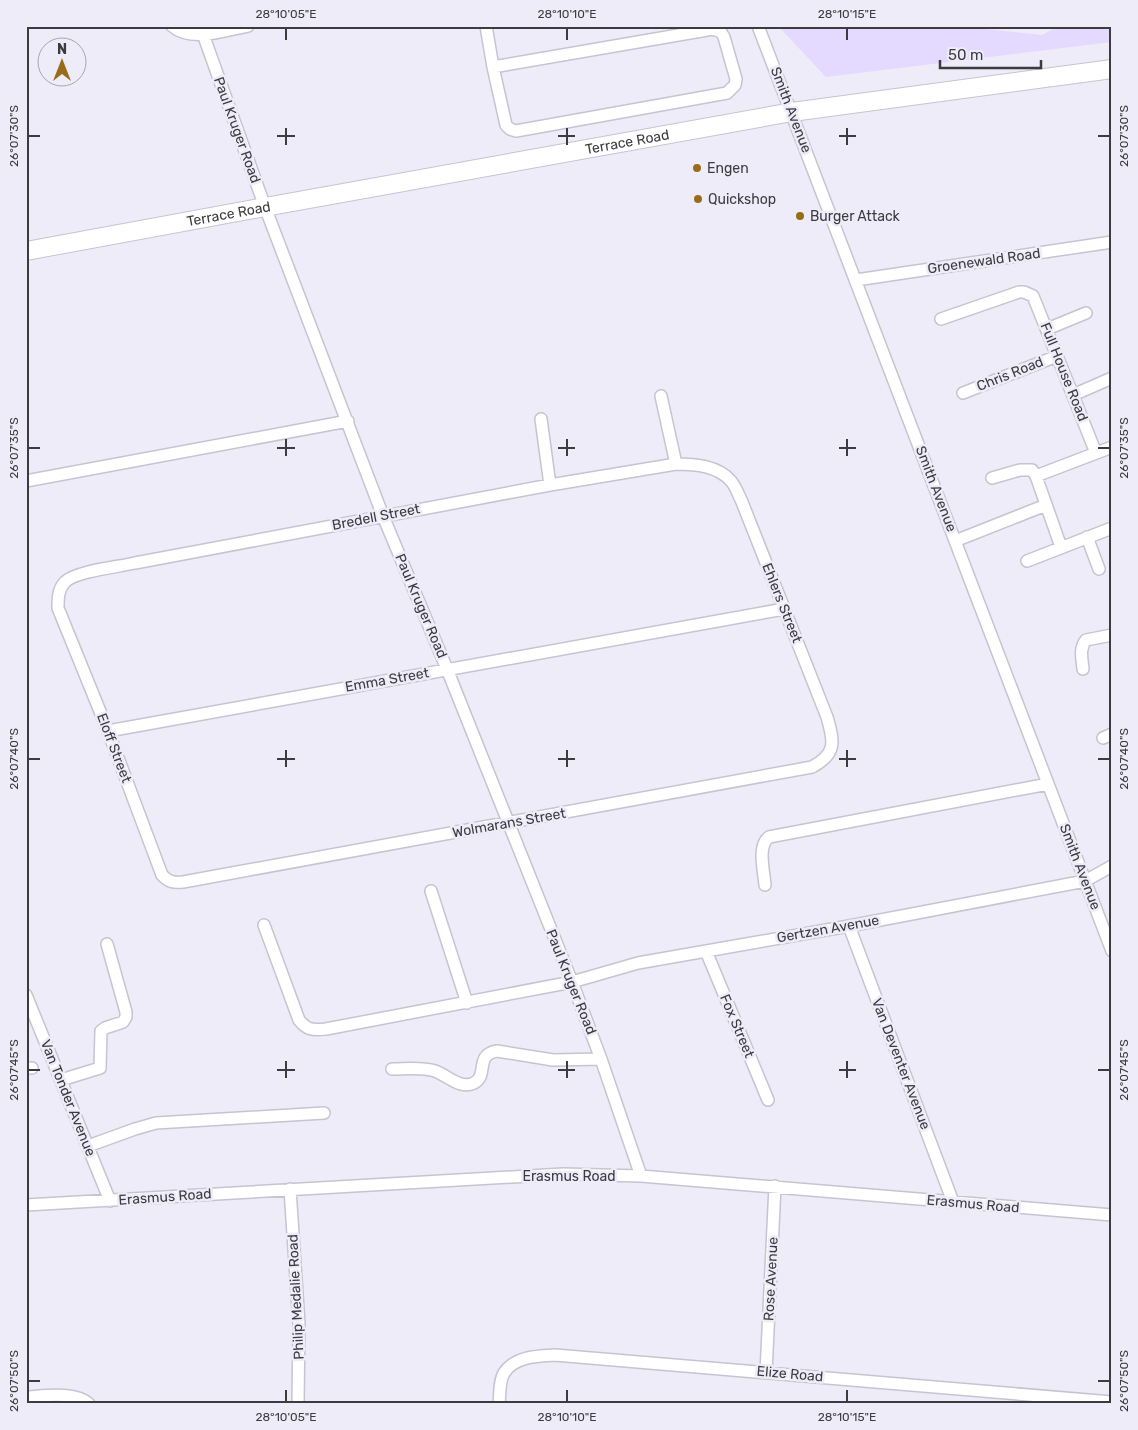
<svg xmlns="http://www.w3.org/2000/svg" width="1138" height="1430" font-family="Rubik,sans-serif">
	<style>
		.green { fill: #e4d9ff }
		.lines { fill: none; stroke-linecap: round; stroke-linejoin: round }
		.minor-casing { stroke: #c7c3d0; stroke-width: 14 }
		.primary-casing { stroke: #c7c3d0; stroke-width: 20 }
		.minor { stroke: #fff; stroke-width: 11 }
		.primary { stroke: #fff; stroke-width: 18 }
		.ticks { fill: none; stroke: #3c3b40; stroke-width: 2 }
		.poi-dot { fill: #976d1a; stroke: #efecf9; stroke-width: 2 }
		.labels { text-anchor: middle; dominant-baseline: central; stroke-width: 5; stroke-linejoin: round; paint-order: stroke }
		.street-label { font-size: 14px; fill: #3c3b40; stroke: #efecf9 }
		.poi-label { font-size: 14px; fill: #3c3b40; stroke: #efecf9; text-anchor: start }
		.neatline { fill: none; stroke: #3c3b40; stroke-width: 2 }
		.ticks-label { font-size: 12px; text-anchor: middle; fill: #3c3b40 }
	</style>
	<rect width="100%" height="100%" fill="#efecf9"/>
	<!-- green -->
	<path class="green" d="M778 26H959L1042 35 1059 26H1112V42L826 77Z"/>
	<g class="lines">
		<!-- minor casing -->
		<g class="minor-casing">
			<path id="minor" d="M172 26C192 43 225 30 248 26
				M486 26 493 67 506 125 510 129 516 131 727 93 735 85 736 79 724 37 721 32 713 29 493 67
				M758 26 1112 951
				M203 34 265 207 383 516 447 669 572 982 601 1059 641 1176
				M856 280 1112 242
				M941 319 1019 292H1024L1033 296 1096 453
				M1047 329 1086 313
				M963 393 1057 356
				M1073 395 1112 378
				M661 396 676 464
				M541 419 550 485
				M676 464C696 464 718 466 731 481 736 487 739 496 742 502L827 717C834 741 837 754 812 767L183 882C173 883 169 882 162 875L108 731 58 608C58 599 58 589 65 582 76 571 118 567 135 563L550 485Z
				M1036 476 1112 447
				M992 478 1020 470H1032L1036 476 1061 547
				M26 481 348 421
				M1087 537 1099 569
				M955 541 1046 505
				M1027 561 1112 528
				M1083 669C1082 658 1079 649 1086 640L1112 635
				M108 731 784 609
				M1103 738 1112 734
				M765 885C764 871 757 846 769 837L1048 784
				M431 891 467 1003
				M264 925 299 1020C308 1031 313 1030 326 1029L572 982 638 963 849 926 1085 881 1112 866
				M849 926 953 1202
				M706 951 768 1100
				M26 995 110 1201
				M26 1068H32
				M392 1069C406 1069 422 1067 435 1071 447 1075 460 1090 474 1083 489 1075 474 1055 497 1051L553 1060 601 1059
				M61 1080 100 1068 101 1031 105 1028 123 1022 126 1017V1012L107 944
				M88 1146 135 1129 156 1123 324 1113
				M290 1189 299 1324 298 1404
				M26 1205 563 1174 641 1176 1112 1215
				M766 1372 775 1186
				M26 1397C44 1396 76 1391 89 1404
				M499 1404C500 1394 499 1381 504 1373 515 1356 538 1356 555 1355L1112 1402"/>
		</g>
		<!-- primary casing -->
		<g class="primary-casing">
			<g id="primary">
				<path id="s1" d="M26 251 265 207 792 112 1112 69"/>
			</g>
		</g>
		<!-- minor -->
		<use href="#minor" class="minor"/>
		<!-- primary -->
		<use href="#primary" class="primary"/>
	</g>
	<!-- ticks -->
	<path class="ticks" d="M286 28V40M567 28V40M847 28V40M286 128V145M567 128V145M847 128V145M28 136H40M277 136H295M558 136H575M839 136H856M1098 136H1110M286 439V456M567 439V456M847 439V456M28 448H40M277 448H295M558 448H575M839 448H856M1098 448H1110M286 750V767M567 750V767M847 750V767M28 759H40M277 759H295M558 759H575M839 759H856M1098 759H1110M286 1061V1078M567 1061V1078M847 1061V1078M28 1070H40M277 1070H295M558 1070H575M839 1070H856M1098 1070H1110M28 1381H40M1098 1381H1110M286 1390V1402M567 1390V1402M847 1390V1402"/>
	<!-- markers -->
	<g class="poi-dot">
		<circle cx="697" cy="168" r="5"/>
		<circle cx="698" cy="199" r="5"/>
		<circle cx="800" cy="216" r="5"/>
	</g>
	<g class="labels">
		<!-- street labels -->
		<g class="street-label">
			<text transform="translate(791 110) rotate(69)">Smith Avenue</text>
			<text transform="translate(237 130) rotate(70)">Paul Kruger Road</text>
			<text stroke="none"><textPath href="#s1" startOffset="611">Terrace Road</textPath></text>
			<text stroke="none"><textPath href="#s1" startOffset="206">Terrace Road</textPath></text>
			<text transform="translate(984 261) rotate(-8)">Groenewald Road</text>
			<text transform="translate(1064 372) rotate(68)">Full House Road</text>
			<text transform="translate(1010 374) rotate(-22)">Chris Road</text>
			<text transform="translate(936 489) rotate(69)">Smith Avenue</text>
			<text transform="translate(376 517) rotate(-11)">Bredell Street</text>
			<text transform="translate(782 603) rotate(68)">Ehlers Street</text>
			<text transform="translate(421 606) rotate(67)">Paul Kruger Road</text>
			<text transform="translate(387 680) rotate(-10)">Emma Street</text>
			<text transform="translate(114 748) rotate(69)">Eloff Street</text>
			<text transform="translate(509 823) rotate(-10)">Wolmarans Street</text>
			<text transform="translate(1080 867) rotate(69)">Smith Avenue</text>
			<text transform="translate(828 929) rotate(-10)">Gertzen Avenue</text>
			<text transform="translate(571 982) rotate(68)">Paul Kruger Road</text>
			<text transform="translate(737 1026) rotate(67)">Fox Street</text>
			<text transform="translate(901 1064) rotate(69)">Van Deventer Avenue</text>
			<text transform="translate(68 1098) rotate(68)">Van Tonder Avenue</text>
			<text x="569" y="1176">Erasmus Road</text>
			<text transform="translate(165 1197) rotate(-4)">Erasmus Road</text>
			<text transform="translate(973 1204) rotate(5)">Erasmus Road</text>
			<text transform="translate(771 1279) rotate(-87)">Rose Avenue</text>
			<text transform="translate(296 1297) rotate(-93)">Philip Medalie Road</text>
			<text transform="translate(790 1374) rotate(5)">Elize Road</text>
		</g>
		<!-- poi labels -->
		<g class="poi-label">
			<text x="707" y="168">Engen</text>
			<text x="708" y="199">Quickshop</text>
			<text x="810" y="216">Burger Attack</text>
		</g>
	</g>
	<!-- border -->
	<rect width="1138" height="1430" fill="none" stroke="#efecf9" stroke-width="55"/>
	<!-- north arrow -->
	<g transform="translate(62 62)"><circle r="24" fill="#efecf9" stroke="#a7a5af"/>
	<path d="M0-4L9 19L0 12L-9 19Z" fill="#976d1a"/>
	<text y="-8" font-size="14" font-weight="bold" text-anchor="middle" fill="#3c3b40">N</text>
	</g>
	<!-- scale -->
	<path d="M940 60v8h101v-8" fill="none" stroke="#3c3b40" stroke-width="2.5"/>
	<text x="948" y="60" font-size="15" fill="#3c3b40" stroke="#efecf9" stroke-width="4" paint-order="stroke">50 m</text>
	<rect x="28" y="28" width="1082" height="1374" class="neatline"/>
	<g class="ticks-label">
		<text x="286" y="18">28°10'05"E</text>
		<text x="567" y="18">28°10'10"E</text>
		<text x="847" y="18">28°10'15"E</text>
		<text transform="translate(14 136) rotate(-90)" y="4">26°07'30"S</text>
		<text transform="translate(1124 136) rotate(-90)" y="4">26°07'30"S</text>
		<text transform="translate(14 448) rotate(-90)" y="4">26°07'35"S</text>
		<text transform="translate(1124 448) rotate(-90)" y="4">26°07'35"S</text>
		<text transform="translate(14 759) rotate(-90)" y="4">26°07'40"S</text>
		<text transform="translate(1124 759) rotate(-90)" y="4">26°07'40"S</text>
		<text transform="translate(14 1070) rotate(-90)" y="4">26°07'45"S</text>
		<text transform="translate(1124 1070) rotate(-90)" y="4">26°07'45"S</text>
		<text transform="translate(14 1381) rotate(-90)" y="4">26°07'50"S</text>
		<text transform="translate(1124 1381) rotate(-90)" y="4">26°07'50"S</text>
		<text x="286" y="1421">28°10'05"E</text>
		<text x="567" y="1421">28°10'10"E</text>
		<text x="847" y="1421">28°10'15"E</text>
	</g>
</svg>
